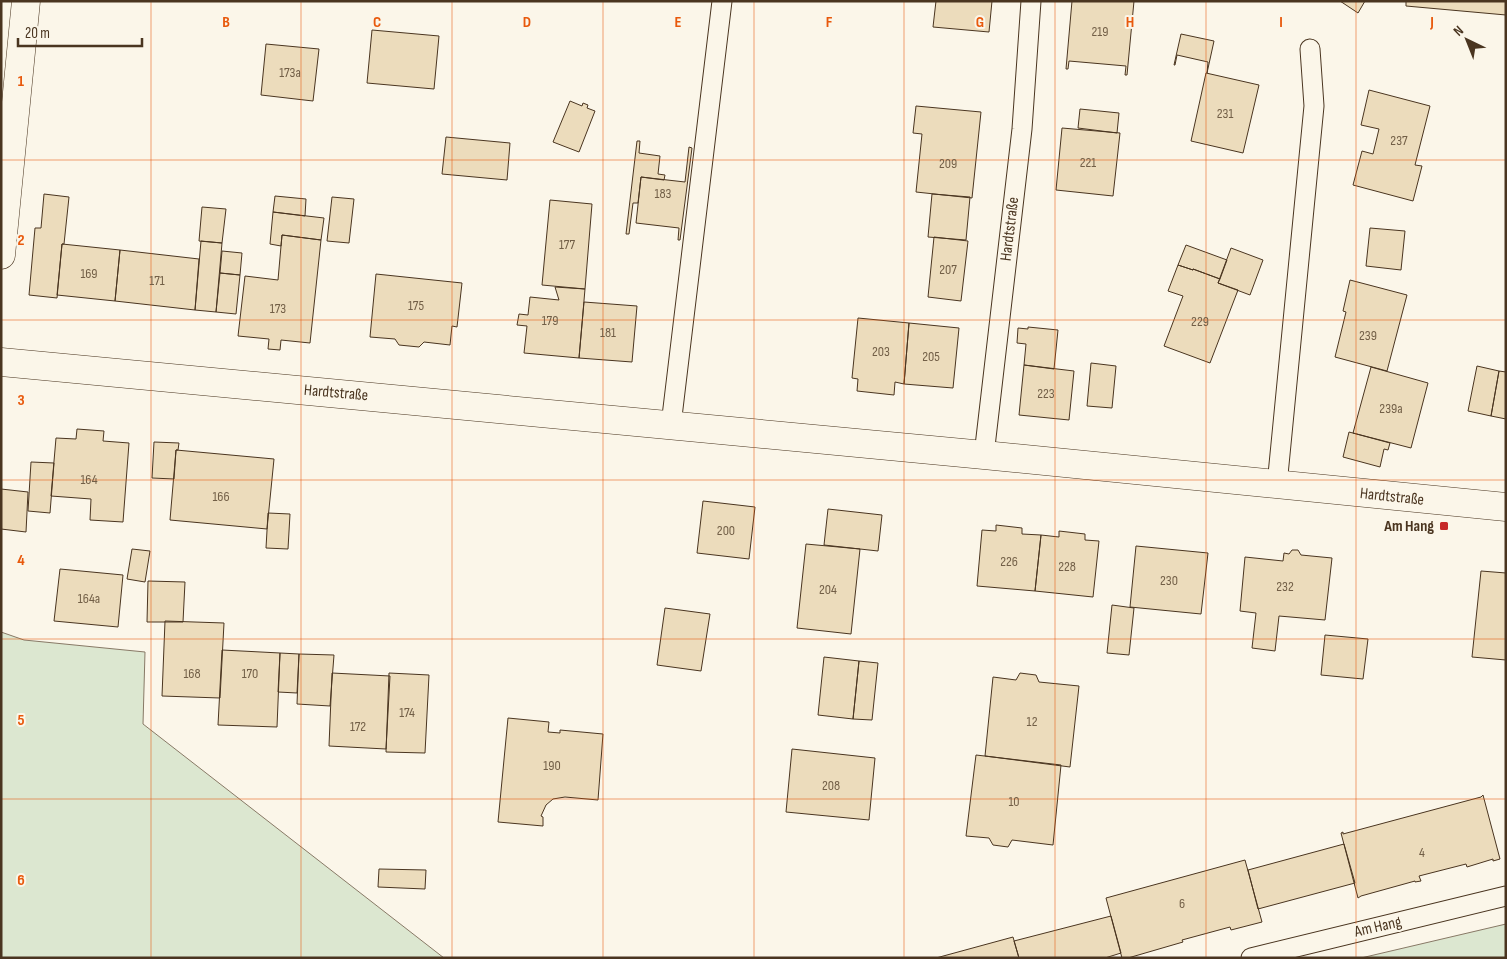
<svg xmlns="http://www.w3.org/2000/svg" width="1507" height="959" font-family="'Sofia Sans Condensed',sans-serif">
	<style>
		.green { fill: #dce7d0; stroke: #887966 }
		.building { fill: #ecdcbc; stroke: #4a3520 }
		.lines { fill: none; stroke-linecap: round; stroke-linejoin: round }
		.lane-casing { stroke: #4a3520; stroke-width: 21 }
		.street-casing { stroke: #4a3520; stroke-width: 29 }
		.lane { stroke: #fbf6e9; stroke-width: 19 }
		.street { stroke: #fbf6e9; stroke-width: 28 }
		.grid { fill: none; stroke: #e8590c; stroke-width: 1; stroke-opacity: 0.55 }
		.poi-dot { fill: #c62828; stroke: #fbf6e9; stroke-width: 2 }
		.labels { text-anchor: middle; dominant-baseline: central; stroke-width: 4; stroke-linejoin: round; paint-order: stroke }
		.number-label { font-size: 14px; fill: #725f47 }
		.street-label { font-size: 16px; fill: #4a3520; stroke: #fbf6e9 }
		.poi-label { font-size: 16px; font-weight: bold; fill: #4a3520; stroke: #fbf6e9; text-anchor: end }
		.grid-label { font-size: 16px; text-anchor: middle; font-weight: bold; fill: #e8590c; stroke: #fbf6e9; stroke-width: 4; stroke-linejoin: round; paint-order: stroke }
	</style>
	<rect width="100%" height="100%" fill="#fbf6e9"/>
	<!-- green -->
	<path class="green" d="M1 632 24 640 145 652 143 724 444 958H1Z
		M1506 924V958H1361Z"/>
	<!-- building -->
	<path class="building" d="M936 1H992L989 32 933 27Z
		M1072 1H1134L1127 75H1125L1126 66 1069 61 1068 69H1066Z
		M1340 1H1365L1358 13Z
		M1406 1H1506V15L1406 6Z
		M372 30 439 36 434 89 367 83Z
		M1181 34 1214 41 1207 73 1208 62 1177 55 1175 65H1174Z
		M266 44 319 49 313 101 261 95Z
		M1206 73 1259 85 1243 153 1191 141Z
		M1369 90 1430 106 1415 165 1422 166 1413 201 1353 185 1362 151 1373 154 1379 129 1361 125Z
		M570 101 582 106 583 103 588 105 587 108 595 111 579 152 553 142Z
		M916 106 981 112 972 198 916 192 922 134 913 133Z
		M1080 109 1119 113 1117 133 1078 128Z
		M1062 128 1120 133 1113 196 1056 190Z
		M446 137 510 143 507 180 442 174Z
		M637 141H640L639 153 660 156 658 174 665 175 664 180 641 177 638 203H633L629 234H626Z
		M689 147 692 148 680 240H678L679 228 636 223 641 177 685 182Z
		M44 194 69 197 64 244H62L57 298 29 295 35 228H41Z
		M932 194 970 197 966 240 928 237Z
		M275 196 306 199 305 216 273 212Z
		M332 197 354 199 349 243 327 241Z
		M550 200 592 204 585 289 542 285Z
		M202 207 226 209 222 243 199 241Z
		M273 212 324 218 321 240 282 235 281 246 270 244Z
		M1370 228 1405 231 1401 270 1366 266Z
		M282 235 321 240 310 343 281 340 280 350 268 349 269 339 238 336 245 276 278 280Z
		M934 237 968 241 961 301 928 297Z
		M201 241 222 243 216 312 195 310Z
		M62 244 120 250 115 301 57 295Z
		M1186 245 1227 260 1220 279 1193 269V270L1178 265Z
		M1231 248 1263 260 1250 295 1218 283Z
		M120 250 199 259 195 310 115 301Z
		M222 251 242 253 240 275 220 273Z
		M1178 265 1193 270V269L1220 279 1218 283 1238 290 1210 363 1164 346 1183 296 1168 291Z
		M220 273 240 275 236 314 216 312Z
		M376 274 462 283 457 327 452 326 450 345 424 342 419 347 399 345 395 339 370 337Z
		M1350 280 1407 295 1387 371 1335 357 1346 312 1343 311Z
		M555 287 585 289 579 358 524 353 527 326 517 325 519 314 528 315 530 297 559 300Z
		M584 302 637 306 632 362 579 358Z
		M858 318 909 323 904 384 895 382 894 395 857 391 858 379 852 378Z
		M909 323 959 328 953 388 904 384Z
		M1028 327 1058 330 1054 369 1024 365 1026 344 1017 343 1018 328 1028 329Z
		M1091 363 1116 366 1112 408 1087 406Z
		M1024 365 1074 371 1069 420 1019 415Z
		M1477 366 1499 371 1491 416 1468 411Z
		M1371 367 1428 383 1411 448 1353 433Z
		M1499 371 1506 372V419L1491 416Z
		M77 429 104 431 103 441 129 443 123 522 90 520 91 499 51 496 56 438 76 439Z
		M1349 432 1390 443 1388 450 1384 449 1380 467 1343 457Z
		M154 442 179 443 178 450H176L174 479 152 478Z
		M176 450 274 459 267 529 170 520Z
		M31 462 54 463 50 513 28 511Z
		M1 489 28 492 26 532 1 529Z
		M703 501 755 507 749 559 697 553Z
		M828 509 882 515 878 551 824 545Z
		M268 513 290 514 288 549 266 548Z
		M996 525 1022 528V534L1041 535 1035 591 977 586 982 530 996 531Z
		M1059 531 1085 534V540L1099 541 1093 597 1035 591 1041 535 1059 537Z
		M806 544 860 549 851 634 797 628Z
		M1136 546 1208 553 1201 614 1130 607Z
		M132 549 150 551 145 582 127 579Z
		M1292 550H1298L1301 555 1332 558 1325 620 1279 616 1275 651 1252 648 1256 613 1240 611 1245 557 1283 561 1284 553 1289 554Z
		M60 569 123 575 118 627 54 621Z
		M1481 571 1506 573V660L1472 657Z
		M148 581 185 582 183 622H147Z
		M1112 605 1134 608 1129 655 1107 653Z
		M665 608 710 614 701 671 657 665Z
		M165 621 224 623 220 698 162 696Z
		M1325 635 1368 639 1363 679 1321 675Z
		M222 650 280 653 277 727 218 725Z
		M280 653 299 654 297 693 278 692Z
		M299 654 334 655 330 706 297 704Z
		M824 657 859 661 853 719 818 715Z
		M859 661 878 663 872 720 853 719Z
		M332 673 390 676 386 749 329 746Z
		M389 673 429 675 425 753 386 752Z
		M1020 673 1036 675 1039 682 1079 686 1070 767 985 756 993 677 1016 680Z
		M508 718 549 722 548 732 560 733V730L603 734 598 800 565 797 553 799 546 805 541 816 543 817V826L498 822Z
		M792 749 875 758 869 820 786 812Z
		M976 755 1061 765 1053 845 1012 840 1008 847 993 845 989 838 966 836Z
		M1483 795 1500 859 1493 861V859L1467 867 1466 864 1419 876 1421 881 1415 882V881L1361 896 1358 898 1341 833 1343 832V834L1481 797Z
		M1344 844 1355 883 1258 909 1248 870Z
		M1245 860 1262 922 1231 930 1230 927 1182 940 1183 942 1128 958H1122L1106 898Z
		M379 869 426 870 425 889 378 887Z
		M1111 916 1121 953 1105 958H1019L1014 941Z
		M1013 937 1019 958H936Z"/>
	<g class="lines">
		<!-- lane casing -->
		<g class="lane-casing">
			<path id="lane" d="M671 425 722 1
				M984 455 1022 129 1031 1
				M1277 485 1314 106 1310 49
				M1251 958 1506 896"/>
		</g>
		<!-- street casing -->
		<g class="street-casing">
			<path id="street" d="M1 255 26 1
				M1 362 984 455 1506 507"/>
		</g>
		<!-- lane -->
		<use href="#lane" class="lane"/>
		<!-- street -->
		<use href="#street" class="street"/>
	</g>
	<!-- grid -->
	<path class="grid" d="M151 1V958M301 1V958M452 1V958M603 1V958M754 1V958M904 1V958M1055 1V958M1206 1V958M1356 1V958M1 160H1506M1 320H1506M1 480H1506M1 639H1506M1 799H1506"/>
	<!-- markers -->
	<rect class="poi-dot" x="1439" y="521" width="10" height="10" rx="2.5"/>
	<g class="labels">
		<!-- number labels -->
		<g class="number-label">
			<text x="1100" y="31">219</text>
			<text x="290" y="72">173a</text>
			<text x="1225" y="113">231</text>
			<text x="1399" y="140">237</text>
			<text x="1088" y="162">221</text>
			<text x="948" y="163">209</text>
			<text x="663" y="193">183</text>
			<text x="567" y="244">177</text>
			<text x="948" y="269">207</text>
			<text x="89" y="273">169</text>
			<text x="157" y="280">171</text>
			<text x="416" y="305">175</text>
			<text x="278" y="308">173</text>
			<text x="550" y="320">179</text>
			<text x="1200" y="321">229</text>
			<text x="608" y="332">181</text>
			<text x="1368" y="335">239</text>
			<text x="881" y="351">203</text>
			<text x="931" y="356">205</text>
			<text x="1046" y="393">223</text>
			<text x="1391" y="408">239a</text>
			<text x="89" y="479">164</text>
			<text x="221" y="496">166</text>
			<text x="726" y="530">200</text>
			<text x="1009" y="561">226</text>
			<text x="1067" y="566">228</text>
			<text x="1169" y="580">230</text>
			<text x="1285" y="586">232</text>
			<text x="828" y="589">204</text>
			<text x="89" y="598">164a</text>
			<text x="192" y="673">168</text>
			<text x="250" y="673">170</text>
			<text x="407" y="712">174</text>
			<text x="1032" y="721">12</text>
			<text x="358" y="726">172</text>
			<text x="552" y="765">190</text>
			<text x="831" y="785">208</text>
			<text x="1014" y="801">10</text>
			<text x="1422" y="852">4</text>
			<text x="1182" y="903">6</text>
		</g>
		<!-- street labels -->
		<g class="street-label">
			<text transform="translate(1010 229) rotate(-83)">Hardtstraße</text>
			<text transform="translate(336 393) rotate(5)">Hardtstraße</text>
			<text transform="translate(1392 497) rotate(6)">Hardtstraße</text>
			<text transform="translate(1378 927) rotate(-13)">Am Hang</text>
		</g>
		<!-- poi labels -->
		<g class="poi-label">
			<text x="1434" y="526">Am Hang</text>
		</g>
	</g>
	<g class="grid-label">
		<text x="226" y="27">B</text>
		<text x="377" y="27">C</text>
		<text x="527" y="27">D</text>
		<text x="678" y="27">E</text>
		<text x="829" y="27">F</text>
		<text x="980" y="27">G</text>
		<text x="1130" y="27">H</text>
		<text x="1281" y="27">I</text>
		<text x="1432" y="27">J</text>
		<text x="21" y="86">1</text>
		<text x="21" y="245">2</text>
		<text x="21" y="405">3</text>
		<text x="21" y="565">4</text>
		<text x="21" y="725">5</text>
		<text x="21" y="885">6</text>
	</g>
	<!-- border -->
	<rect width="1507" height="959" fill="none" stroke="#4a3520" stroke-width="5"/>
	<!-- north arrow -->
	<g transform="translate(1467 40) rotate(317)" stroke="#fbf6e9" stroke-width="4" paint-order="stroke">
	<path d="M0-4L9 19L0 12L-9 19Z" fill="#4a3520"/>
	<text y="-8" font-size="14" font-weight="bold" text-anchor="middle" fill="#4a3520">N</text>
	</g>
	<!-- scale -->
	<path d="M18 38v8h124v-8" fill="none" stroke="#4a3520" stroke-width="2.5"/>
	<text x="25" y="38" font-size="15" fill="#4a3520" stroke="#fbf6e9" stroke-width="4" paint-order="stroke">20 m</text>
</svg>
